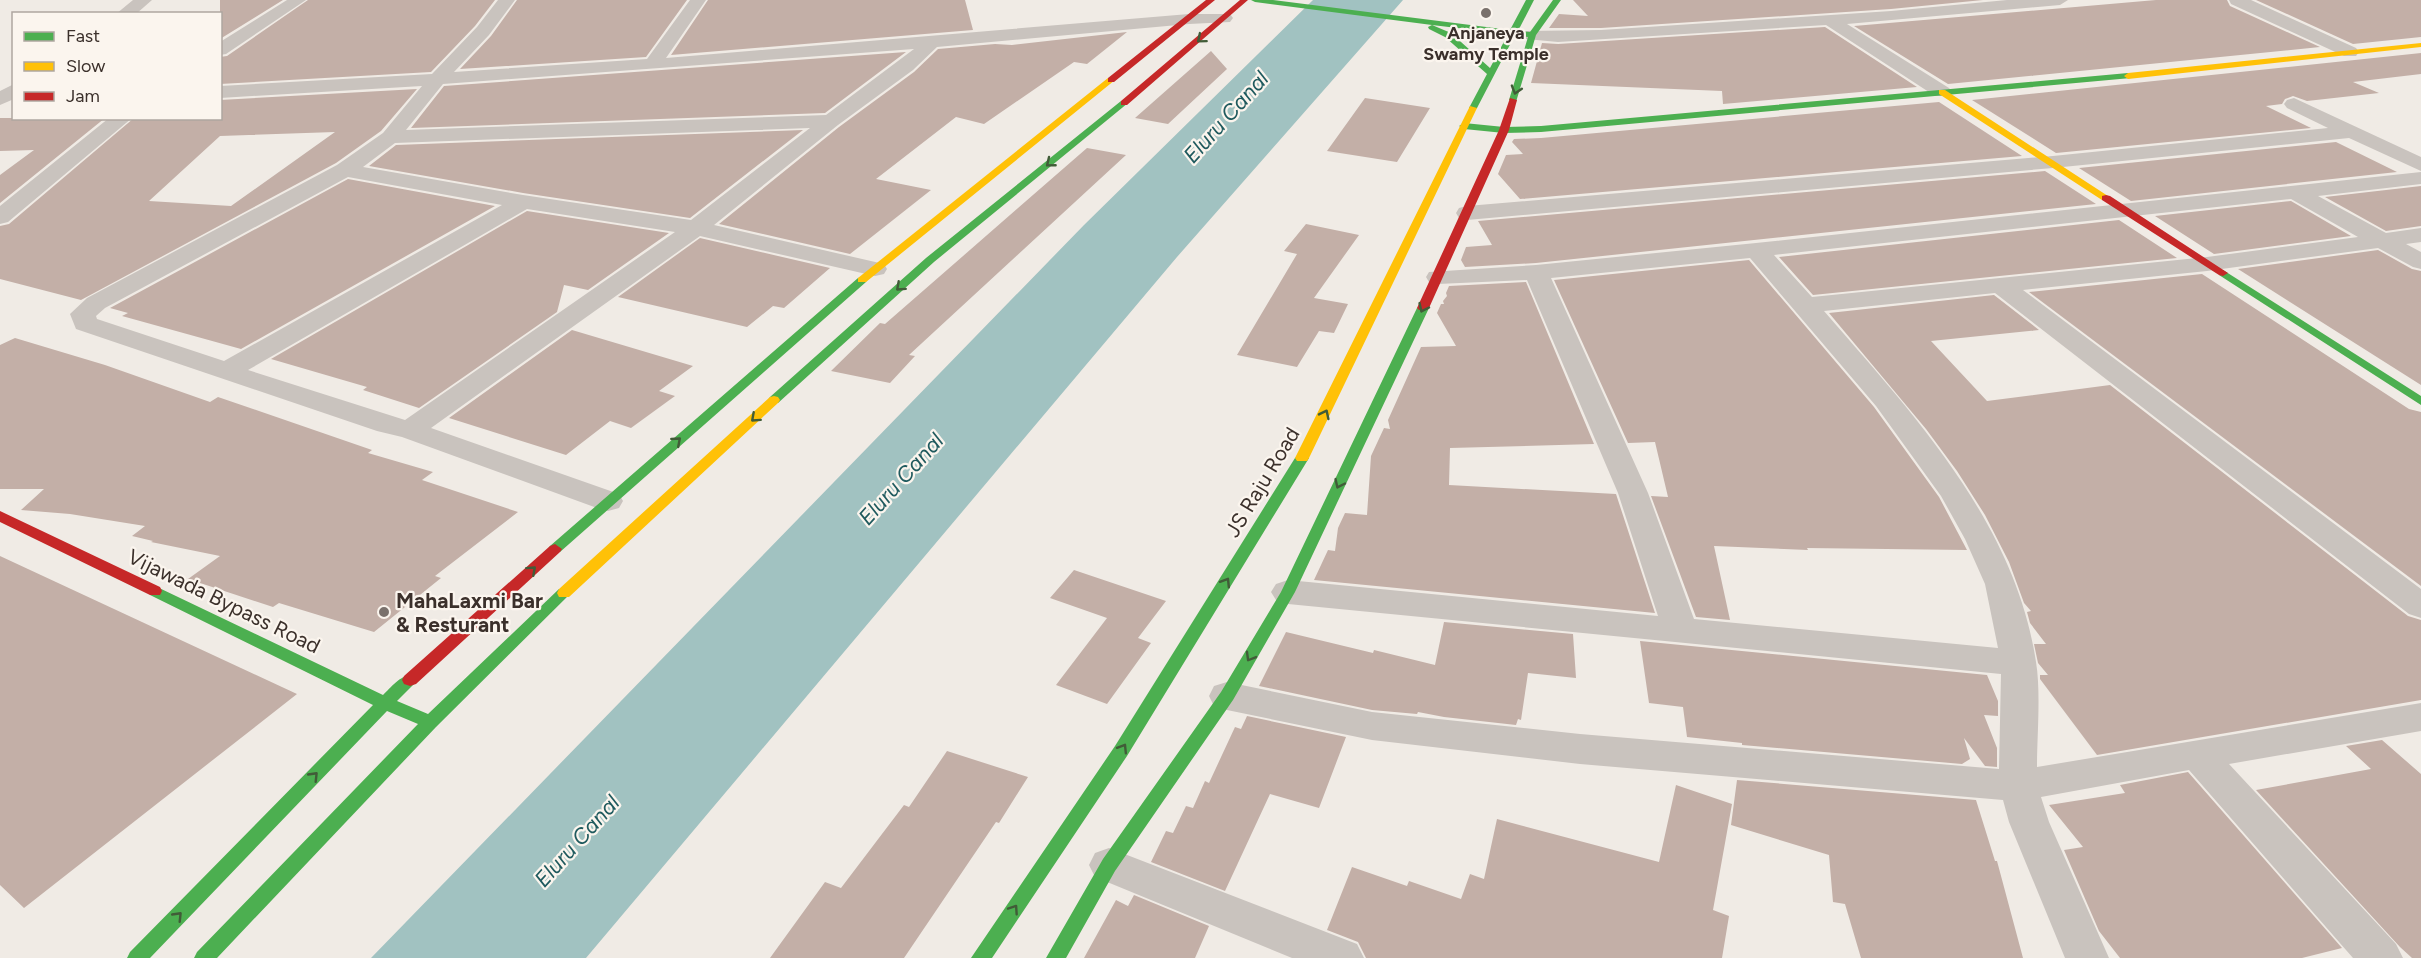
<svg xmlns="http://www.w3.org/2000/svg" width="2421" height="958" font-family="Figtree,sans-serif">
	<style>
		.water { fill: #a1c2c1 }
		.building { fill: #c3afa7; fill-rule: evenodd }
		.lines { fill: none; stroke-linecap: round; stroke-linejoin: round }
		.street { fill: #c9c3be; fill-rule: evenodd }
		.fast { fill: #4caf50; fill-rule: evenodd }
		.slow { fill: #ffc107; fill-rule: evenodd }
		.jam { fill: #c62828; fill-rule: evenodd }
		.oneway { stroke: #415c38 }
		.poi-dot { fill: #7a716c; stroke: #fbf5ee; stroke-width: 2 }
		.labels { text-anchor: middle; dominant-baseline: central; stroke-width: 4.5; stroke-linejoin: round; paint-order: stroke }
		.far-poi-label { font-size: 18px; font-weight: bold; fill: #3b302b; stroke: #fbf5ee }
		.street-label { font-size: 21px; fill: #3b302b; stroke: #fbf5ee }
		.poi-label { font-size: 21px; font-weight: bold; fill: #3b302b; stroke: #fbf5ee; text-anchor: start }
		.water-label { font-size: 22px; font-style: italic; fill: #1f5a5e; stroke: #fbf5ee }
	</style>
	<rect width="100%" height="100%" fill="#f0ebe5"/>
	<!-- water -->
	<path class="water" d="M1313 0H1403L1177 257 586 958H371L1084 225Z"/>
	<!-- building -->
	<path class="building" d="M220 0H283L220 39Z
		M308 0H495L475 26 431 72 220 84V57L227 56Z
		M517 0H687L646 57 460 69 491 36Z
		M708 0H965L973 30 671 55Z
		M1573 0H1983L1891 9 1601 28H1549L1559 14 1588 16Z
		M2156 0H2227L2230 6 2320 47 1948 84 1854 26Z
		M2256 0H2421V37L2353 44Z
		M1825 27 1917 87 1723 104 1722 91 1531 83 1542 43 1558 44Z
		M1127 32 1087 64 1074 62 984 124 956 117 876 179 931 190 850 254 719 224 839 127 914 72 938 49 995 44 1012 45Z
		M1211 51 1227 69 1168 124 1135 118Z
		M906 52 825 113 411 128 444 86Z
		M2421 53V74L2353 82 2379 93 2307 101 2293 96 2285 99 2282 104 2266 106 2311 128 2056 153 1972 100Z
		M417 89 381 131 336 163 81 300 0 279V226L9 224 134 118H220V100ZM335 132 231 206 149 201 220 136Z
		M1365 98 1430 108 1397 162 1327 151Z
		M1939 102 2022 156 1520 199 1498 174 1506 155 1523 154 1512 142 1514 139 1541 138Z
		M0 118H105L0 203V175L34 150 0 151Z
		M803 130 690 218 523 193 369 166 396 145Z
		M2336 142 2397 172 2131 201 2079 168Z
		M1087 148 1126 155 909 355 915 356 890 383 831 371 880 323 885 324Z
		M2045 171 2096 204 1536 263 1465 267 1461 260 1466 247 1492 245 1478 221Z
		M348 179 495 206 241 349 122 316 128 313 110 308Z
		M2421 186V226L2386 231 2325 197Z
		M2291 201 2351 236 2214 254 2155 216Z
		M527 211 669 233 588 290 564 285 557 312 419 408 363 390 367 387 271 359Z
		M2119 220 2177 258 1813 295 1779 257Z
		M1306 224 1359 235 1314 298 1348 304 1334 333 1319 331 1297 367 1237 355 1297 254 1284 251Z
		M700 238 830 268 784 308 773 306 747 327 618 297Z
		M2378 250 2412 269 2421 271V385L2238 269Z
		M1749 260 1874 407 1939 497 1967 550 1807 548 1808 550 1714 546 1730 620 1696 617 1651 496 1668 497 1655 442 1628 443 1554 280Z
		M2202 274 2409 409 2421 412V586L2029 292Z
		M1526 282 1594 444 1450 448 1449 485 1616 494 1655 613 1314 580 1328 550 1335 551 1338 528 1345 513 1367 515 1371 456 1384 428 1390 429 1388 420 1421 347 1456 346 1437 313 1441 304H1444L1443 301 1447 296 1446 293 1449 286Z
		M1994 295 2039 330 1931 341 1987 401 2110 385 2408 616 2421 620V700L2097 755 2040 679V675H2048L2038 663 2034 644H2046L2030 623 2027 612 2031 611 2024 603 2009 562 1985 515 1957 471 1926 429 1829 313Z
		M572 330 693 366 659 391 675 396 631 428 610 421 566 455 449 418Z
		M15 338 105 365 210 402 218 397 259 411 372 450 368 453 433 472 422 480 518 512 435 576 441 578 374 632 279 603 273 607 188 579 220 556 151 542 153 541 132 536 145 526 70 514 21 510 44 489H0V345Z
		M0 556 297 694 24 908 0 885Z
		M1074 570 1166 601 1138 638 1151 643 1107 704 1056 685 1107 618 1050 598Z
		M1444 622 1573 634 1576 678 1528 673 1521 720 1518 719 1516 725 1444 717 1418 712 1417 714 1372 710 1259 686 1286 632 1373 653 1374 650 1435 665Z
		M1640 641 1987 675 1998 701V716L1984 715 1997 748V767L1985 766 1964 738 1970 759 1962 764 1742 745V743L1687 737 1683 707 1649 703Z
		M1247 716 1346 737 1319 808 1270 794 1225 891 1151 862 1166 831 1173 833 1186 806 1193 808 1205 781 1209 783 1235 727 1241 729Z
		M2382 740 2421 774V958H2412L2400 947 2256 790 2371 769 2346 746Z
		M947 751 1028 777 999 823 996 822 904 958H770L825 882 841 888 904 805 909 807Z
		M2188 772 2342 948 2302 958H2120L2099 931 2064 850 2083 847 2049 805 2125 793 2120 785Z
		M1737 780 1976 800 1995 861H1997L2023 958H1861L1845 904 1833 902 1829 855 1731 825Z
		M1676 785 1732 804 1713 910 1729 916 1722 958H1366L1358 942 1327 930 1352 867 1407 886 1409 881 1461 899 1470 874 1484 879 1497 819 1659 862Z
		M1134 895 1209 926 1195 958H1084L1116 900 1128 906Z"/>
	<g class="lines">
		<!-- street -->
		<path class="street" d="M133 0H152L136 14H116Z
			M287 0H306L226 54 220 55V42Z
			M498 0H515L489 35 454 72 647 59 690 0H706L666 58 1189 14H1230L1233 18 1230 22 1189 24 937 47 913 70 838 125 714 225 884 264 887 269 884 274 875 276 700 236 431 428 619 494 623 501 619 508 608 511 597 508 402 437 377 431 76 329 70 314 87 298 337 165 383 133 422 86 220 98V86L432 74 477 27ZM914 49 826 115 406 130 443 84ZM810 128 691 220 523 195 363 167 395 143ZM348 177 502 205 224 361 97 319 96 316 105 308ZM527 209 675 232 405 420 248 370Z
			M2007 0H2068L2060 5 1847 24 1949 88 1952 92 1949 96H1935L1826 25 1558 42 1526 39 1523 35 1526 31 1601 30 1891 11Z
			M2229 0H2251L2356 48 2359 52 2356 56H2344L2231 4Z
			M14 84V99L0 105V91Z
			M2294 98 2421 157V171L2349 138 2053 168 1467 220 1459 218 1456 213 1459 208 1467 206 2053 156 2328 128 2287 108 2284 104 2287 100Z
			M109 118H132L8 222 0 224V206Z
			M2421 172V184L2318 196 2386 233 2421 228V242L2406 244 2421 252V269L2413 267 2378 248 2207 271 2023 290 2421 589V618L2409 614 1995 293 1824 311C1913 414 2015 522 2036 662 2041 692 2037 736 2037 767L2421 703V731L2229 764 2396 944 2403 958H2353L2189 770 2041 797 2049 822 2109 958H2065L2009 822 2003 800 1580 764 1372 740 1227 710 1214 706 1209 696 1214 686 1227 682 1372 712 1580 734 1999 769 2001 674 1288 604 1276 600 1271 592 1276 584 1288 580 1658 616 1618 493 1527 280 1438 284 1429 282 1426 277 1429 272 1536 265 1756 243ZM2291 199 2358 237 2207 257 1812 297 1774 255ZM1750 258 1876 406 1941 496 1965 539 1985 584 1998 648 1694 619 1648 493 1551 278Z
			M1109 848 1357 944 1364 958H1292L1095 877 1089 865 1095 853Z"/>
		<!-- fast -->
		<path class="fast" d="M1251 0H1273L1510 30 1526 0H1534L1518 31 1530 32 1553 0H1561L1536 35 1516 102 1509 100 1528 37 1515 35 1477 108 1473 111 1469 108 1487 74 1445 37 1429 29 1428 27 1432 25 1255 2ZM1432 25 1508 34 1490 68 1451 33Z
			M2128 73 2131 74V78L1541 132 1504 133 1464 129 1459 126 1464 123 1504 127 1541 126Z
			M1121 101 1128 103 934 262 778 403H770L768 400 770 397 926 258Z
			M2223 270 2421 396V405L2219 275V271Z
			M862 277 867 280 866 282 560 552H550L548 549 550 546 858 278Z
			M1423 305 1429 308 1295 592 1233 700 1115 871 1066 958H1046L1103 859 1221 692 1281 592 1417 308Z
			M1302 454 1309 458 1127 756 992 958H971L1115 746 1295 458Z
			M155 586 383 695C392 687 402 672 416 676L418 680 397 701 428 714 559 589H569L571 593 436 727 217 958H194L197 952 418 724 387 711 150 958H127L130 952 373 705 150 595 148 591 150 587Z"/>
		<!-- slow -->
		<path class="slow" d="M2421 43V47L2128 79 2124 76 2128 73Z
			M1108 78 1115 80 866 282H858V278Z
			M1939 90H1945L2111 198 2110 200H2102L1939 94Z
			M1470 106 1477 108 1309 458 1307 461H1297L1295 458Z
			M774 396 778 397 780 400 778 403 569 597H559L557 593 559 589 770 397Z"/>
		<!-- jam -->
		<path class="jam" d="M1206 0H1215L1114 82H1108V78Z
			M1240 0H1248L1127 105H1121V101Z
			M1510 98 1517 100 1509 130 1429 308 1427 310H1419L1417 308 1499 130Z
			M2106 195 2110 196 2228 273 2223 276 2219 275 2102 200V196Z
			M0 511 160 587 162 591 160 595H150L0 522Z
			M555 544 562 549 560 552 416 684 410 686 404 684 402 680 404 676 550 546Z"/>
	</g>
	<!-- one-way arrows -->
	<defs><path id="oneway-chevron" d="M-2-3.5L2.5 0L-2 3.5" fill="none" stroke-width="1.6" stroke-linecap="round" stroke-linejoin="round" transform="scale(1.5)"/></defs>
	<g class="oneway">
		<use href="#oneway-chevron" transform="translate(1201 39) rotate(140)"/>
		<use href="#oneway-chevron" transform="translate(1516 90) rotate(107)"/>
		<use href="#oneway-chevron" transform="translate(1050 163) rotate(141)"/>
		<use href="#oneway-chevron" transform="translate(900 287) rotate(138)"/>
		<use href="#oneway-chevron" transform="translate(1423 308) rotate(115)"/>
		<use href="#oneway-chevron" transform="translate(1325 414) rotate(-64)"/>
		<use href="#oneway-chevron" transform="translate(755 418) rotate(138)"/>
		<use href="#oneway-chevron" transform="translate(677 441) rotate(-41)"/>
		<use href="#oneway-chevron" transform="translate(1339 484) rotate(115)"/>
		<use href="#oneway-chevron" transform="translate(532 570) rotate(-42)"/>
		<use href="#oneway-chevron" transform="translate(1226 582) rotate(-58)"/>
		<use href="#oneway-chevron" transform="translate(1250 657) rotate(120)"/>
		<use href="#oneway-chevron" transform="translate(1123 748) rotate(-58)"/>
		<use href="#oneway-chevron" transform="translate(314 776) rotate(-46)"/>
		<use href="#oneway-chevron" transform="translate(1014 909) rotate(-56)"/>
		<use href="#oneway-chevron" transform="translate(178 916) rotate(-46)"/>
	</g>
	<!-- markers -->
	<g class="poi-dot">
		<circle cx="1486" cy="13" r="6"/>
		<circle cx="384" cy="612" r="6"/>
	</g>
	<g class="labels">
		<!-- far-poi labels -->
		<g class="far-poi-label">
			<text x="1486" y="33">Anjaneya<tspan x="1486" dy="21">Swamy Temple</tspan></text>
		</g>
		<!-- street labels -->
		<g class="street-label">
			<text transform="translate(1262 482) rotate(-59)">JS Raju Road</text>
			<text transform="translate(224 601) rotate(26)">Vijawada Bypass Road</text>
		</g>
		<!-- poi labels -->
		<g class="poi-label">
			<text x="396" y="600">MahaLaxmi Bar<tspan x="396" dy="24">&amp; Resturant</tspan></text>
		</g>
		<!-- water labels -->
		<g class="water-label">
			<text transform="translate(1226 117) rotate(-48)">Eluru Canal</text>
			<text transform="translate(901 479) rotate(-48)">Eluru Canal</text>
			<text transform="translate(577 841) rotate(-48)">Eluru Canal</text>
		</g>
	</g>
	<!-- legend -->
	<rect x="12" y="12" width="210" height="108" fill="#fbf5ee" stroke="#aea6a0" stroke-width="1.5"/>
	<rect x="24" y="32" width="30" height="9" fill="#4caf50" stroke="#aea6a0" stroke-width="1.5"/>
	<text x="66" y="42" font-size="18" fill="#3b302b">Fast</text>
	<rect x="24" y="62" width="30" height="9" fill="#ffc107" stroke="#aea6a0" stroke-width="1.5"/>
	<text x="66" y="72" font-size="18" fill="#3b302b">Slow</text>
	<rect x="24" y="92" width="30" height="9" fill="#c62828" stroke="#aea6a0" stroke-width="1.5"/>
	<text x="66" y="102" font-size="18" fill="#3b302b">Jam</text>
</svg>
